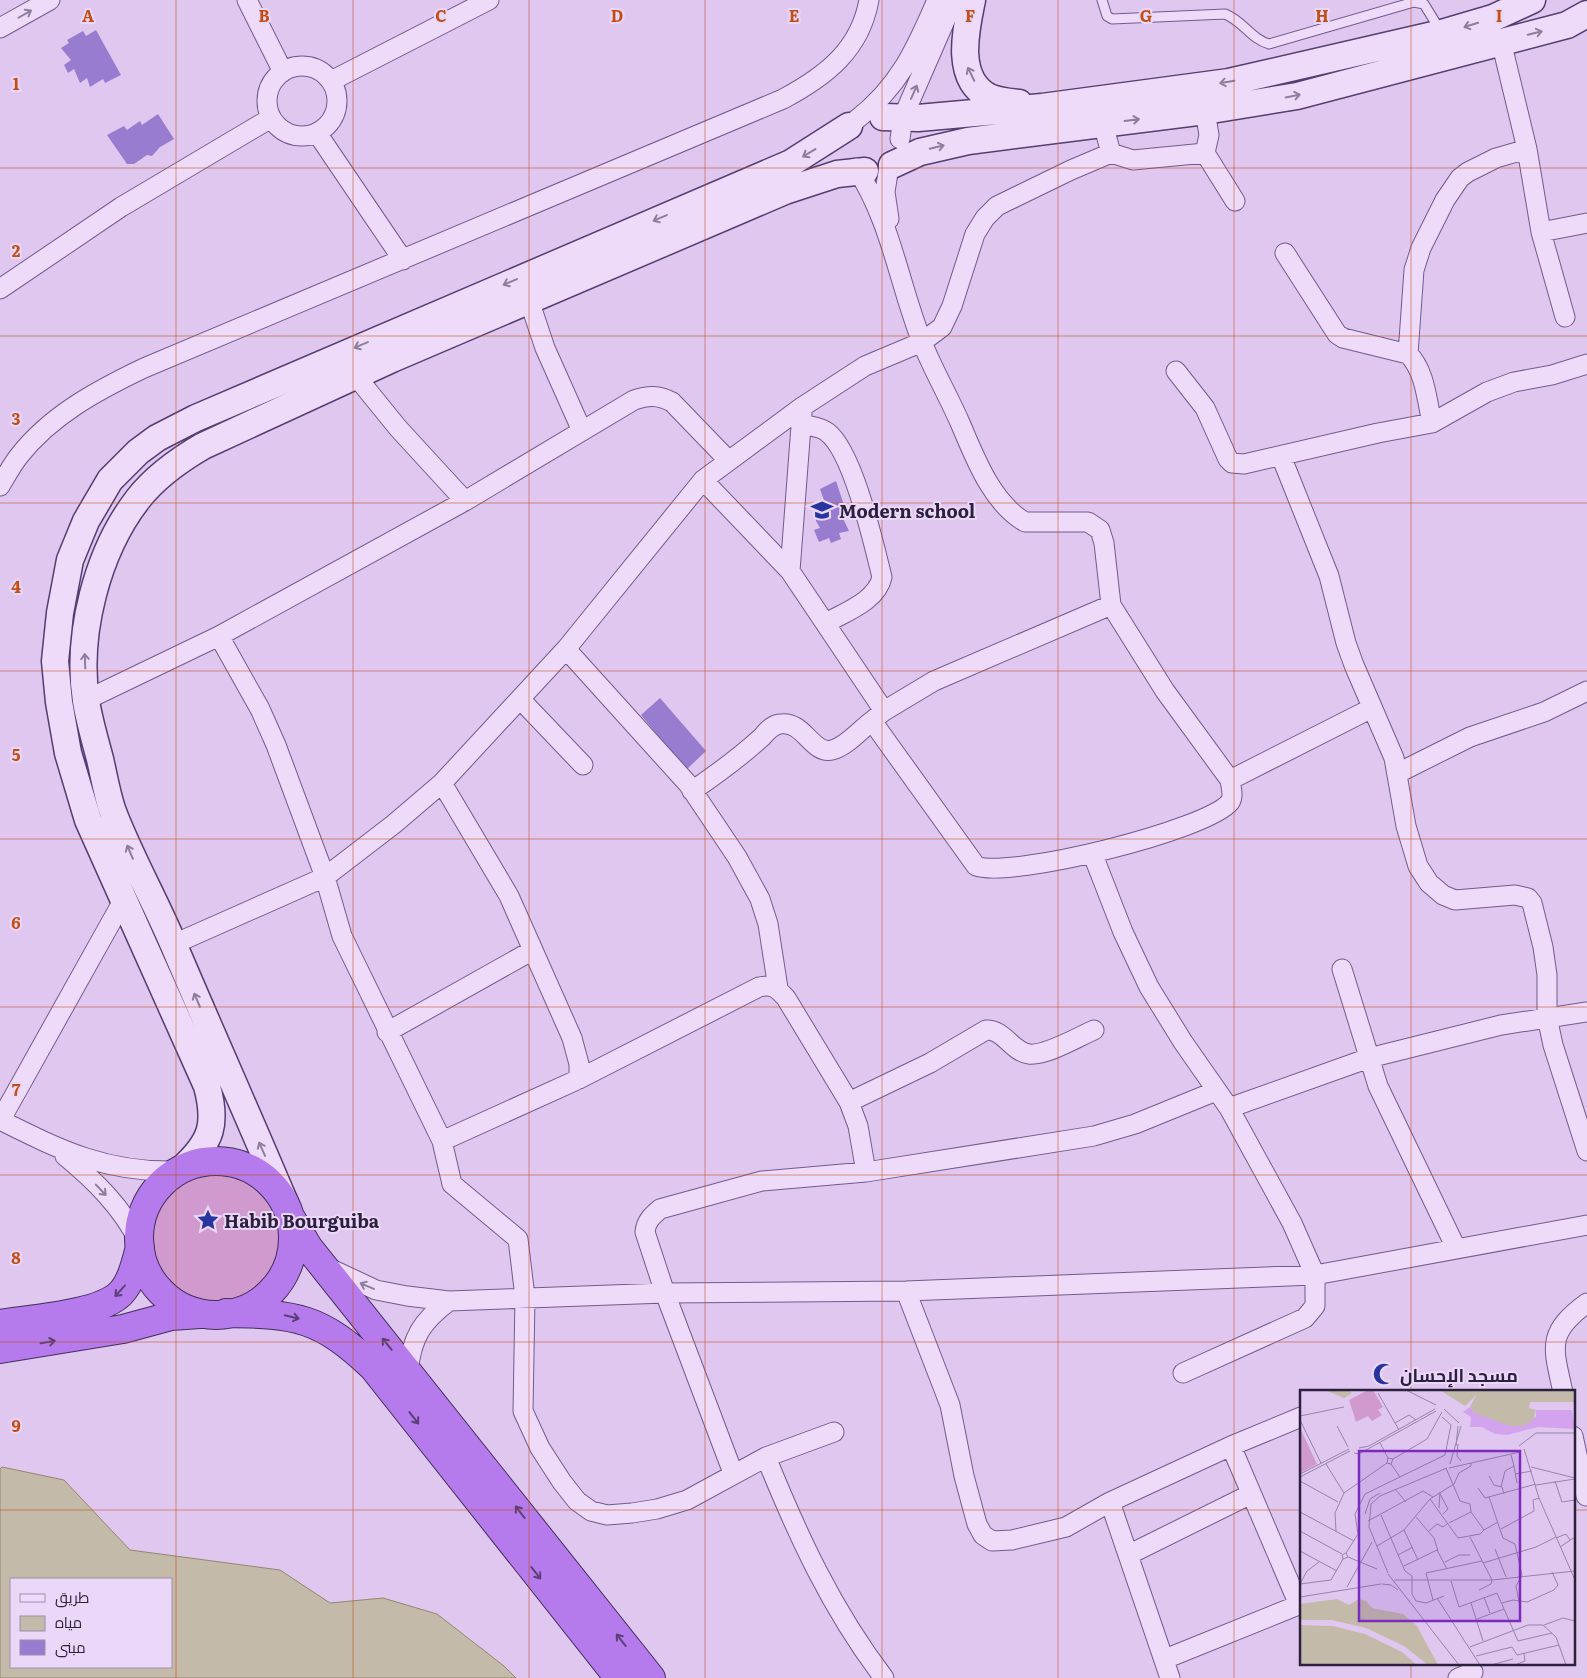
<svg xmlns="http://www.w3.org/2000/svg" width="1587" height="1678" font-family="Literata,Cairo,serif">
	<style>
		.green { fill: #d09ace }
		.water { fill: #c4baa9; stroke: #93876e; fill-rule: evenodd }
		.building { fill: #977cd0 }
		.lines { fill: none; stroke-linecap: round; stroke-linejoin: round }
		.service-casing { stroke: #715b8e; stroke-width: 11 }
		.minor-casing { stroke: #715b8e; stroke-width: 21 }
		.secondary-casing { stroke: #523e70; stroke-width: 29 }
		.trunk-casing { stroke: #402f5b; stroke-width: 30 }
		.service { stroke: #eedbfa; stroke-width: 9 }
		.minor { stroke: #eedbfa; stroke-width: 19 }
		.secondary { stroke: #eedbfa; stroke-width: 26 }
		.trunk { stroke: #b57aeb; stroke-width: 28 }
		.oneway { stroke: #8c7e9c }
		.oneway2 { stroke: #5b407a }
		.grid { fill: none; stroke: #c24e16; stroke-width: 1; stroke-opacity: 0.55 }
		.labels { text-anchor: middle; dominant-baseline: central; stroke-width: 4; stroke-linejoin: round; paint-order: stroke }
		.poi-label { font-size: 18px; font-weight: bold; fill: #2b203d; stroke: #ebd7f7; text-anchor: start }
		.inset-road { fill: none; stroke: #9884a8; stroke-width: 1 }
		.view { fill: #7b2cbf; fill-opacity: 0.15; stroke: #7b2cbf; stroke-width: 2.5 }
		.inset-edge { fill: none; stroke: #2b203d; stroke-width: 2.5 }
		.grid-label { font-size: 16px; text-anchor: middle; font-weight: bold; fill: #c24e16; stroke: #ebd7f7; stroke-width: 4; stroke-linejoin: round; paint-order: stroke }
	</style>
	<rect width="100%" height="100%" fill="#e0c7f0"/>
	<!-- green -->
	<path class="green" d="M150 1237a65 65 0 1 1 130 0a65 65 0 1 1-130 0Z"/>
	<!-- water -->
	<path class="water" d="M2 1467 64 1480 130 1550 280 1570 330 1603 383 1598 437 1614 504 1666 516 1678H0V1469ZM11 1579H171V1667H11Z"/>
	<!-- building -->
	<path class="building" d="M96 30 121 75 105 83 103 79 90 87 87 78 80 83 74 69 68 73 64 65 71 60 61 48 69 43 67 40 83 31 86 36Z
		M158 114 174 139 160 147 152 156 147 155 134 164H127L107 135 124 126 127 130 140 121 142 125Z
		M836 481 845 508 839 510 849 531 839 533 841 539 831 543 829 538 819 542 814 530 820 528 816 521 818 505 825 503 820 489Z
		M660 698 706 751 686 770 641 715Z"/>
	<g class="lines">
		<!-- service casing -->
		<g class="service-casing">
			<path id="service" d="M1102 0 1107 16 1112 19 1225 14C1243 21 1251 39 1269 44L1414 2 1424 4 1440 30"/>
		</g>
		<!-- minor casing -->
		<g class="minor-casing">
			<path id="minor" d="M247 0 283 72
				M0 28 50 0
				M267 101a35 35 0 1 1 70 0a35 35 0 1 1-70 0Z
				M331 81 489 0
				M856 120C899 87 916 49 937 0
				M317 133 403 260
				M900 139 903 117 954 0
				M1527 149 1541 232 1565 317
				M1111 153 1133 160 1205 153 1209 135 1205 111
				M1205 153 1235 201
				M889 166 885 192 889 219
				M856 168C891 221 899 284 922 342 933 370 949 397 961 425 975 458 992 503 1025 522H1088L1100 530 1104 543 1111 605 1165 691 1230 780 1372 708
				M1541 232 1587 223
				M1285 253 1337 334 1343 338 1408 354C1425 370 1427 401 1432 423
				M0 289 121 207 271 118
				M529 300 545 348 582 431
				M1408 354 1414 270 1421 248 1445 200 1460 178 1468 172 1496 158 1527 149 1501 41
				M1176 371 1205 408 1228 459 1232 463 1244 464 1378 433 1432 423 1487 392 1514 382 1552 375 1587 364
				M355 375 398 428 465 501
				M802 424C809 426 821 427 827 432 853 451 874 545 882 577 877 601 845 612 826 623
				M1281 456 1329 576 1346 643 1354 665 1394 758 1406 826 1418 866 1429 883 1443 895 1455 900 1515 895 1528 898 1532 903 1543 947 1547 975V1017L1553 1045 1587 1151
				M703 480 790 571 884 711 872 721 976 866C1010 879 1208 830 1230 802 1234 796 1231 787 1230 780
				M0 486C6 476 12 465 19 456 51 415 98 390 144 368L783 99C826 76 860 50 869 0
				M790 571 802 413
				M219 636 260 709 276 745 325 877 342 936 442 1141 452 1184 518 1239 525 1297 523 1411 540 1448 562 1482 577 1501 591 1511 607 1515 632 1513 657 1509 687 1500 766 1457 834 1432
				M566 649 688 784 737 857 760 899 768 924 778 988
				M86 700 219 636 465 501 634 400C649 395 658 395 672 402L729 461
				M521 700 583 765
				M884 711 934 681 1111 605
				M1398 773 1470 737 1544 712 1587 691
				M442 783 509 896 572 1038 579 1064V1079
				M692 791C717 774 740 757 762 737 767 731 772 725 780 724 804 720 812 755 832 750 846 747 861 729 872 721
				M1093 855 1123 932 1149 987 1183 1042 1229 1108 1292 1223 1315 1275V1306L1305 1318 1183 1373
				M174 944 325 877 394 824 442 783 566 649 703 480 802 407 865 366 922 342 942 327 952 306 975 234 985 218 997 206 1071 170 1111 153 1103 124
				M1342 969 1378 1086 1456 1248
				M387 1032 533 950
				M849 1102 930 1063 986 1030C1004 1029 1012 1052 1029 1054 1046 1056 1078 1037 1094 1030
				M1229 1108 1369 1058 1501 1025 1587 1012
				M0 1120C62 1151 107 1173 178 1171
				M0 1121 124 899
				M442 1141 579 1079 759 987C773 984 777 988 786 998L849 1102 858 1126 866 1172
				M65 1156C94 1180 122 1207 139 1242
				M329 1268 376 1290 407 1296 449 1301 665 1293 906 1291 1315 1275 1587 1225
				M906 1291 950 1405 964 1476 977 1524 983 1535 992 1541 1012 1540 1066 1527 1110 1502 1231 1446 1301 1417
				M408 1371C412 1337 422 1321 449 1301
				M1563 1392C1553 1347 1546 1333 1587 1303
				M1573 1436 1586 1496
				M1231 1446 1299 1605
				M766 1457C798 1536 832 1610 884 1678
				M733 1473 665 1293 645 1232C646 1221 652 1216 660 1209L762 1181 866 1172 1094 1136 1135 1124 1216 1091
				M1110 1502 1170 1678
				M1128 1555 1251 1494
				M1165 1659 1301 1604
				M1458 1678 1473 1672"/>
		</g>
		<!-- secondary casing -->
		<g class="secondary-casing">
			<path id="secondary" d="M972 0C966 29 954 79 989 97 998 101 1009 102 1019 103
				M883 117 918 118 1042 107 1229 82 1442 33 1493 18 1532 0
				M892 165 920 152 968 141 1205 111 1297 96 1567 25 1587 14
				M183 1168C212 1141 217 1124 207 1086L88 820 68 753 59 702 55 661 60 613 70 560 86 521 110 480 138 452 157 438 196 418 791 163 849 126
				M288 1210C251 1122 212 1035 175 948 156 902 131 859 113 812 107 795 104 776 100 759 95 740 89 720 86 701 76 634 97 552 138 499 155 477 179 460 203 446L392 359 785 191 837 174 865 171"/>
		</g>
		<!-- trunk casing -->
		<g class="trunk-casing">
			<path id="trunk" d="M139 1238a77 77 0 1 1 154 0a77 77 0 1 1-154 0Z
				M289 1215 308 1247 651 1678
				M226 1313C297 1314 320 1317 373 1367L619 1678
				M0 1324C30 1319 100 1315 121 1293 132 1281 136 1262 140 1247
				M0 1349 123 1329 171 1316 200 1314"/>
		</g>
		<!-- service -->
		<use href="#service" class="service"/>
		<!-- minor -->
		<use href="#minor" class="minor"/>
		<!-- secondary -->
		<use href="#secondary" class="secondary"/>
		<!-- trunk -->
		<use href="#trunk" class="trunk"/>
	</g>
	<!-- one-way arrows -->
	<defs><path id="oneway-shaft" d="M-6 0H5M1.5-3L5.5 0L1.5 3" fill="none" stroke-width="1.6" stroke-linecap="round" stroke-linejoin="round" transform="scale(1.25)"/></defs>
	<g class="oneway">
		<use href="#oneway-shaft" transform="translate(25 14) rotate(-30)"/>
		<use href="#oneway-shaft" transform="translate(1471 25) rotate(163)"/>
		<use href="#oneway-shaft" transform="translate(1535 33) rotate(-14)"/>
		<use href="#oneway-shaft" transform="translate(971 74) rotate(-116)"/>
		<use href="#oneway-shaft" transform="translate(1227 82) rotate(170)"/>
		<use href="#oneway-shaft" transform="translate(914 92) rotate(-66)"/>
		<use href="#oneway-shaft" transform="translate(1293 96) rotate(-11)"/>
		<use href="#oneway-shaft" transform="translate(1132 120) rotate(-7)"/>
		<use href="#oneway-shaft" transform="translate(937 147) rotate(-14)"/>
		<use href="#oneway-shaft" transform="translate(809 153) rotate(149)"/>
		<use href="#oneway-shaft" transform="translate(660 218) rotate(157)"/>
		<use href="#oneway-shaft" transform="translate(510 282) rotate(157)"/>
		<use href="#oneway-shaft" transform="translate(361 345) rotate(157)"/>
		<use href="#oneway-shaft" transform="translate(85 661) rotate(-92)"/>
		<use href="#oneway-shaft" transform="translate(130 852) rotate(-113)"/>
		<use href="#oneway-shaft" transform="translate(197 1000) rotate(-113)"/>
		<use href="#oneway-shaft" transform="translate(262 1149) rotate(-114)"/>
		<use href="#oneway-shaft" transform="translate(101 1190) rotate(46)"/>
		<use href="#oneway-shaft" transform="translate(367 1286) rotate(-157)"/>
	</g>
	<g class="oneway2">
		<use href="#oneway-shaft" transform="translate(120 1291) rotate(132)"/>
		<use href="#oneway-shaft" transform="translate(292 1317) rotate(14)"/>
		<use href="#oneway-shaft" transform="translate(48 1342) rotate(-9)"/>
		<use href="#oneway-shaft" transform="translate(387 1344) rotate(-129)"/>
		<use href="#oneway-shaft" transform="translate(414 1418) rotate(52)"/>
		<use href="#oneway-shaft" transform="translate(520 1512) rotate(-128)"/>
		<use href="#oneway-shaft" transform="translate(536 1573) rotate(52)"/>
		<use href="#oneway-shaft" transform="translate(621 1640) rotate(-128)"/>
	</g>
	<!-- grid -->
	<path class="grid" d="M176 0V1678M353 0V1678M529 0V1678M705 0V1678M882 0V1678M1058 0V1678M1234 0V1678M1411 0V1392M0 168H1587M0 336H1587M0 503H1587M0 671H1587M0 839H1587M0 1007H1587M0 1175H1587M0 1342H1587M0 1510H1301M1573 1510H1587M1411 1664V1678"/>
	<!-- icons -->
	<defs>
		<g id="school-bare" transform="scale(1.725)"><path d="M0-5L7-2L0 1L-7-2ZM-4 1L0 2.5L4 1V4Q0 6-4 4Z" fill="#28349f" stroke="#ebd7f7" stroke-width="2.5" paint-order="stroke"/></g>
		<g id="sight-bare" transform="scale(1.725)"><path d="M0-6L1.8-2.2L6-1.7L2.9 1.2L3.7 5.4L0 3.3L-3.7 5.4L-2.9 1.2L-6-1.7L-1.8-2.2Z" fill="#28349f" stroke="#ebd7f7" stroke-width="2.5" paint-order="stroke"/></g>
		<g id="mosque-bare" transform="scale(1.725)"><path d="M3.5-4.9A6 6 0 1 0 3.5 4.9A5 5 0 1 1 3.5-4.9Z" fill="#28349f" stroke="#ebd7f7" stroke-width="2.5" paint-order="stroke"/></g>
	</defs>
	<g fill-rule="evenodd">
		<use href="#school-bare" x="822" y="510"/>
		<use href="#sight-bare" x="208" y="1220"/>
		<use href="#mosque-bare" x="1384" y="1374"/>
	</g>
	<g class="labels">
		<!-- poi labels -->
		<g class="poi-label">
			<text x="839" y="510">Modern school</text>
			<text x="224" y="1220">Habib Bourguiba</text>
			<text x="1400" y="1374">مسجد الإحسان</text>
		</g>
	</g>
	<!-- overview -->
	<g transform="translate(1300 1390)">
		<rect width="275" height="275" fill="#e0c7f0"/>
		<path d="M68 0H73L83 17 78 20 82 25 72 31 68 26 56 32 49 10ZM0 38 17 74 0 83Z" fill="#d09ace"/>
		<path d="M170 17 175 23 223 36 236 26V20H272L275 39 238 37 207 45 195 44 182 37H170L171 27 163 22Z" fill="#d3a4ed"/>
		<path d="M25 0H51V4L44 8ZM140 0H275V12H230L229 18 236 20 233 30 223 36H210L175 23 170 17 177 4 165 16ZM37 209 49 215 59 209 66 211 72 218 103 224 117 236 138 275H128L104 256 66 238 32 230H0V214ZM0 235 33 236 65 244 102 262 117 275H0Z" fill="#c4baa9"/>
		<path class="inset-road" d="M106 0 136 15M78 3 99 40M144 19 159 33M0 26 44 17M0 30 21 73M95 33 109 25 116 30M37 36 48 57M80 53 88 68 87 73 91 74 93 69 88 68M158 54 157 66 161 71M156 56 158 36M219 56 236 43H275M59 58 69 56 135 19M224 59 239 108 275 190M54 63 59 64 136 21M93 69 127 49 142 22M26 74 44 103M91 74 100 87M150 74 161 36M214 76 217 93M231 77 275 88M146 78 160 111 170 114 171 122 184 140 198 132M149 78 220 62M0 84 49 59M215 84 232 81M189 86 194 95 202 97 204 104M0 87 50 61M0 91 38 112M255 91 262 112 275 110M236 95 275 89M201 97 205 81 214 76 211 65M178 98 185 108 236 94M95 99 106 112M140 104 148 119 143 124M189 107 203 148 215 154 222 185 216 196 219 212M130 109 158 148 180 144 184 140M139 118 140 102M0 122 54 151M65 124 70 109 80 103M81 125 105 181 112 186V204L116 211 126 213 144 206M116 127 134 148 138 161M68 131 123 101 133 107M149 133 171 122M201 139 234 121 233 110 239 108M104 140 118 170M0 141 42 164M36 141 35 123 44 103 87 73M129 141 137 134 143 137 147 134M170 147 192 190 191 194 179 200M256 148 266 144 270 150M77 156 104 140 130 109 154 94 159 83 171 76V73M260 157 275 147M195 159 206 187M0 161 37 181M46 163 58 144 55 124 65 104 145 65 151 35 142 27M98 165 113 157M48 167 77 179M145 172 159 165H170M183 173 236 157 256 147M104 176 137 160 147 179M88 183 69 137 71 114 80 106 147 78M88 184 159 275M94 190H192L275 181M151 191 159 217 197 203 218 251 252 243M0 194 31 190 43 169 48 167 46 163 42 165 43 169M0 194 7 181 19 172M82 194 91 195 98 200M47 197 72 152M0 207 81 194M184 207 190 223M137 208 180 275M133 210 126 183 182 171M171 213 183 251M202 213 213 210 227 212 254 200 258 195 252 182M177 229 204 219M244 235 263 228 275 231M170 257 228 235H243L256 247 266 275M176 266 212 257 217 265 259 255M191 275 213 269M215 275 225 271 224 264"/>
		<path class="view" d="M59 61H220V231H59Z"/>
		<rect width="275" height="275" class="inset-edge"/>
	</g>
	<g class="grid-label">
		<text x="88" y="22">A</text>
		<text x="264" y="22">B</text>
		<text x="441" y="22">C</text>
		<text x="617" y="22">D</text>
		<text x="794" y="22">E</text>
		<text x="970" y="22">F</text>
		<text x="1146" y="22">G</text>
		<text x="1322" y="22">H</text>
		<text x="1499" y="22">I</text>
		<text x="16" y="90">1</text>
		<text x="16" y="257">2</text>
		<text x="16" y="425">3</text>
		<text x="16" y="593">4</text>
		<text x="16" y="761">5</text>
		<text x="16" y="929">6</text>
		<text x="16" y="1096">7</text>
		<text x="16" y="1264">8</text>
		<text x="16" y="1432">9</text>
	</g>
	<!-- legend -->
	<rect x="10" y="1578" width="162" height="90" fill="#ebd7f7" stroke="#9e8ead"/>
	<rect x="20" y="1594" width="25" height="8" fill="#eedbfa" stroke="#9e8ead"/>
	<text x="55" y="1603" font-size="15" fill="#2b203d">طريق</text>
	<rect x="20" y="1616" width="25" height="15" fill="#c4baa9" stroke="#9e8ead"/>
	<text x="55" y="1628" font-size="15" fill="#2b203d">مياه</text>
	<rect x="20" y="1640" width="25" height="15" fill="#977cd0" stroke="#9e8ead"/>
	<text x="55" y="1653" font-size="15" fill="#2b203d">مبنى</text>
</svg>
